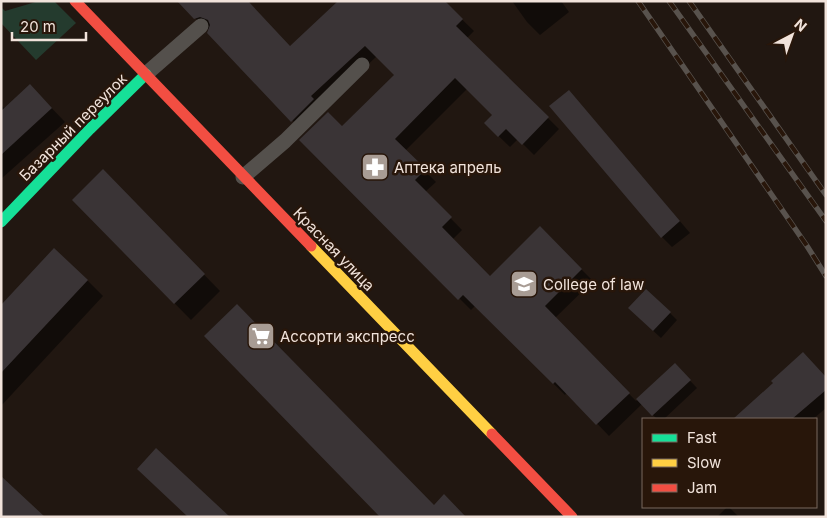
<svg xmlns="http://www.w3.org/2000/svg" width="827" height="518" font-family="Inter,sans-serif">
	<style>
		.green { fill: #243b2e }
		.shadow { fill: #0007 }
		.building { fill: #3a3436 }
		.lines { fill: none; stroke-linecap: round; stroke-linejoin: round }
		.lane { stroke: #54504c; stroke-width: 15 }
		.fast { stroke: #16e098; stroke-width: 11 }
		.slow { stroke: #ffcf43; stroke-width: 11 }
		.jam { stroke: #f24e42; stroke-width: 11 }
		.rail-casing { stroke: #58524d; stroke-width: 5.5 }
		.rail { stroke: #28160a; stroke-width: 4; stroke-dasharray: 11; stroke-linecap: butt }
		.labels { text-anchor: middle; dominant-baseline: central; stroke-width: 5; stroke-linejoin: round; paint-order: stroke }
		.street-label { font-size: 15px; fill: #f1e3db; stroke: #28160a }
		.poi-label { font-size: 15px; fill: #f1e3db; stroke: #28160a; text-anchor: start }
	</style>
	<rect width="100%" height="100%" fill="#211711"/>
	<!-- green -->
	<path class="green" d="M39 1H54L76 23 36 60 1 23V7L5 11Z"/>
	<!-- shadow -->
	<path class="shadow" d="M179 1 290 48 443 1 474 31 467 38 559 129 534 155 518 139 510 147 485 123 493 115 467 89 405 151 436 182 425 192 462 230 453 239 490 277 540 228 593 281 555 318 636 401 675 365 697 388 664 419H657L642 404 609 436 567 392 565 395 475 306 471 310 301 140 342 128 396 75 377 56 322 108 303 132 210 28 207 30Z
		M512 1H561L569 12 540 35 527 22Z
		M569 91 690 233 672 247 662 237Z
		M43 99 65 122 1 179V105L5 109Z
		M103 171 220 291 191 320 73 200Z
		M87 280 103 296 1 406V307Z
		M670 313 677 320 661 338 637 316Z
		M826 378V408L813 419H735L775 383Z
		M727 507H729L739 517H717Z"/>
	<!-- building -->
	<path class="building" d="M177 1H248L290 46 338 1H445L463 19 456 26 549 117 522 145 506 129 498 137 484 123 492 115 455 78 395 139 426 169 415 180 452 217 442 227 490 276 540 226 582 269 545 306 630 393 596 425 555 382 553 384 463 295 458 300 299 140 328 112 342 126 394 75 365 46 311 96 314 99 291 122 207 33 210 25 208 20 200 17 194 19Z
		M30 84 52 108 1 155V111Z
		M569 90 680 221 661 238 549 106Z
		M103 169 205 274 174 304 72 200Z
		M54 248 88 280 1 373V305Z
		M646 289 671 312 653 331 628 308Z
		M237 304 434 505 444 494 466 517H380L204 336Z
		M803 352 826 377V390L792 419H733L773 383 771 381Z
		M675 363 691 380 652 416 636 399Z
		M156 448 230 517H188L137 469Z
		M1 476 45 517H1Z"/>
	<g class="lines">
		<!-- lane -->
		<path class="lane" d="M146 74 201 26
			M243 177 285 141 362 65"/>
		<!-- fast -->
		<path class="fast" d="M1 222 90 129 146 74"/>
		<!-- slow -->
		<path class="slow" d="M311 246 492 434"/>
		<!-- jam -->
		<path class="jam" d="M75 1 311 246
			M492 434 572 517"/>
		<!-- rail casing -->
		<g class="rail-casing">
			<path id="rail" d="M638 1 807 246 826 276
				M669 1 826 221
				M689 1 826 195"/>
		</g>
		<!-- rail -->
		<use href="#rail" class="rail"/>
	</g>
	<!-- icons -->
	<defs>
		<g id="pharmacy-square" transform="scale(1.4375)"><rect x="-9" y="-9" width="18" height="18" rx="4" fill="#a89c94" stroke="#28160a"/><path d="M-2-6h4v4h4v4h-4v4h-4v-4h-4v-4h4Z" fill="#fff"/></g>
		<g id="university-square" transform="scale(1.4375)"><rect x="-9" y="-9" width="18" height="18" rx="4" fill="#a89c94" stroke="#28160a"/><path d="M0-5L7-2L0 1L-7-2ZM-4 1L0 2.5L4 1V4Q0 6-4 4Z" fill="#fff"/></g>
		<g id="supermarket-square" transform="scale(1.4375)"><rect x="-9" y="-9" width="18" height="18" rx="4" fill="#a89c94" stroke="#28160a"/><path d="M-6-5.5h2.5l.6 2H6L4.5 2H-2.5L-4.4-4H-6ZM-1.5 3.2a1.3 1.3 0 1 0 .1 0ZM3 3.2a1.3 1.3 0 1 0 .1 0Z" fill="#fff"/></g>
	</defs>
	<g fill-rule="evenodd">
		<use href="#pharmacy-square" x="375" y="167"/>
		<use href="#university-square" x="524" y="284"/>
		<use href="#supermarket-square" x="261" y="336"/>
	</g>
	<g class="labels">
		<!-- street labels -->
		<g class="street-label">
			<text transform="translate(73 127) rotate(-45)">Базарный переулок</text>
			<text transform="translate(334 249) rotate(46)">Красная улица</text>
		</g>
		<!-- poi labels -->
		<g class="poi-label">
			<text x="394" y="167">Аптека апрель</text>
			<text x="543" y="284">College of law</text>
			<text x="280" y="336">Ассорти экспресс</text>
		</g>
	</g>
	<!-- border -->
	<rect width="827" height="518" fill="none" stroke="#f1e3db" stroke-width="5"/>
	<!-- legend -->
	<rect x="642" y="418" width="175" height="90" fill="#28160a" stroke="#78685e"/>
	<rect x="652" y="434" width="25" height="8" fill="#16e098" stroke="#78685e"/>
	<text x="687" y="443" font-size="15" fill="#f1e3db">Fast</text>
	<rect x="652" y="459" width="25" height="8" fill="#ffcf43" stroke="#78685e"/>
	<text x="687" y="468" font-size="15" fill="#f1e3db">Slow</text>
	<rect x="652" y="484" width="25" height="8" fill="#f24e42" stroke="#78685e"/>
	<text x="687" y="493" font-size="15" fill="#f1e3db">Jam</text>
	<!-- north arrow -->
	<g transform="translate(792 35) rotate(41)" stroke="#28160a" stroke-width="4" paint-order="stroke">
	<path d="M0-4L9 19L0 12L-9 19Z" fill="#f1e3db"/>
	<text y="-8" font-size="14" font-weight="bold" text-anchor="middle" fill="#f1e3db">N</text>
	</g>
	<!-- scale -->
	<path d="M12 32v8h74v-8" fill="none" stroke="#f1e3db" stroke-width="2.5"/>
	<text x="20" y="32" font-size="15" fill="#f1e3db" stroke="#28160a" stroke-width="4" paint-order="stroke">20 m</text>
</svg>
